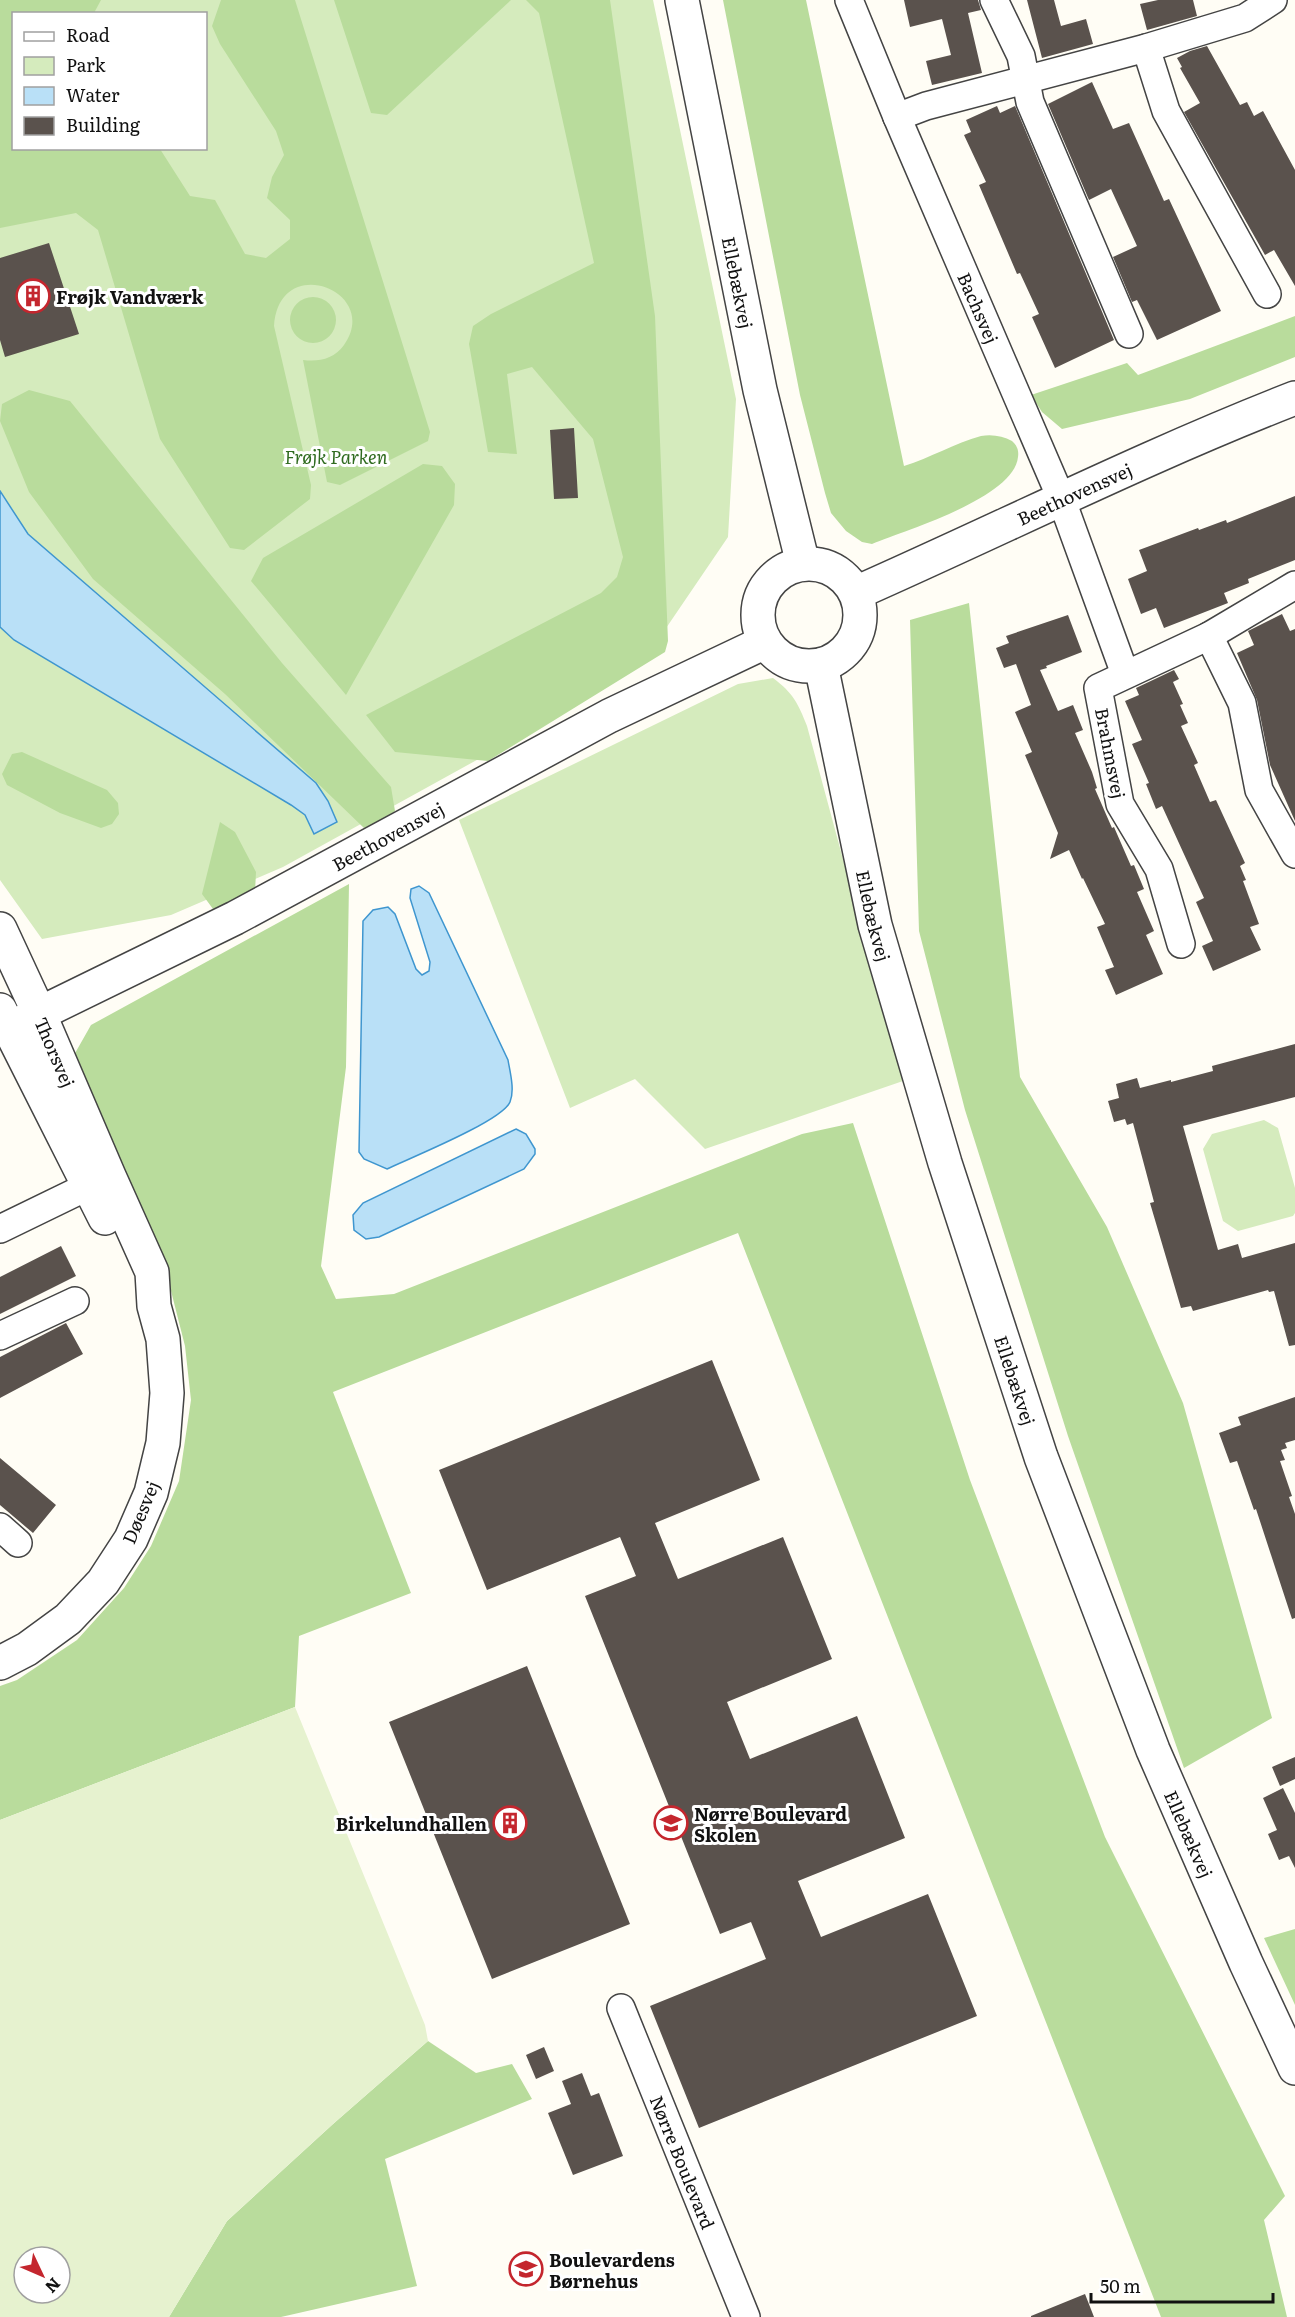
<svg xmlns="http://www.w3.org/2000/svg" width="1295" height="2317" font-family="Literata,serif">
	<style>
		.green { fill: #d5ebbd; fill-rule: evenodd }
		.forest { fill: #b9dc9c }
		.pitch { fill: #e6f2cf; fill-rule: evenodd }
		.water { fill: #b9e0f7; stroke: #3f96cf; stroke-width: 1.5 }
		.building { fill: #5a524d }
		.lines { fill: none; stroke-linecap: round; stroke-linejoin: round }
		.minor-casing { stroke: #444; stroke-width: 30 }
		.tertiary-casing { stroke: #444; stroke-width: 36 }
		.minor { stroke: #fff; stroke-width: 27 }
		.tertiary { stroke: #fff; stroke-width: 33 }
		.labels { text-anchor: middle; dominant-baseline: central; stroke-width: 6; stroke-linejoin: round; paint-order: stroke }
		.street-label { font-size: 18px; fill: #111; stroke: #fff }
		.poi-label { font-size: 18px; font-weight: bold; fill: #111; stroke: #fff; text-anchor: start }
		.park-label { font-size: 18px; font-style: italic; fill: #2f6b1f; stroke: #fff }
	</style>
	<rect width="100%" height="100%" fill="#fffdf5"/>
	<!-- green -->
	<path class="green" d="M0 0H653L736 399 728 537 660 637 551 719 283 867 171 915 42 939 0 880ZM14 14H206V148H14Z
		M773 678C793 693 798 703 807 726L903 1081 705 1149 635 1079 570 1108 459 820 738 684Z
		M1264 1120 1278 1128 1295 1188V1213L1293 1216 1238 1231 1223 1221 1203 1149 1212 1134Z"/>
	<!-- forest -->
	<path class="forest" d="M0 0H101L94 13 14 14V148L160 149 190 196 215 200 245 254 266 258 290 239V220L267 198 272 177 284 155 276 131 220 44 212 26 221 0H295L430 432 428 441 340 485 327 482 303 360C319 362 334 359 344 345 382 291 279 251 274 326L311 485 310 499 244 550 230 548 160 439 98 230 76 213 0 228Z
		M334 0H511L387 115 371 113Z
		M526 0H610L655 316 668 641 665 652 488 761 395 752 366 715 601 593 617 577 623 557 593 439 532 367 507 374 517 454 488 452 469 344 473 326 491 314 594 263 539 13Z
		M723 0H806L904 466C930 458 955 443 981 436 992 434 1003 436 1012 441 1017 445 1019 451 1018 457 1014 498 906 530 872 544L862 542 846 531 831 513 825 493 800 395Z
		M290 320a23 23 0 1 1 46 0a23 23 0 1 1-46 0Z
		M1295 316V357L1190 399 1062 429 1042 412 1031 395 1127 363 1138 375Z
		M29 390 70 401 282 663 391 787 395 811 382 821 364 828 225 694 93 579 29 492 0 421 2 404Z
		M423 464 442 466 455 484 454 505 346 695 251 581 263 558Z
		M969 603 1020 1077 1107 1227 1183 1403 1272 1718 1184 1768 1068 1436 965 1110 919 931 910 620Z
		M22 752 107 790 118 803 119 814 112 824 101 828 60 813 7 785 2 774 12 754Z
		M220 822 235 832 256 872 255 892 213 909 202 894Z
		M349 884 346 1067 321 1266 336 1299 394 1294 802 1134 853 1123 970 1480 1105 1837 1285 2196 1264 2220 1287 2317H1161L738 1233 333 1392 411 1593 299 1636 295 1707 0 1820V1686L17 1680 77 1640 124 1588 151 1546 179 1481 191 1400 185 1346 169 1283 74 1055 91 1025Z
		M1295 1929V2005L1264 1938Z
		M428 2041 476 2073 512 2064 532 2099 385 2159 417 2286 281 2317H169L227 2221 333 2124Z"/>
	<!-- pitch -->
	<path class="pitch" d="M295 1707 425 2025 428 2041 333 2124 227 2221 169 2317H0V1820ZM24 2257H60V2293H24Z"/>
	<!-- water -->
	<path class="water" d="M0 491 28 534 316 783 328 801 337 822 314 834 305 815 291 805 14 640 0 627Z
		M419 886 429 893 508 1060C510 1072 515 1090 510 1102 502 1121 410 1158 387 1169L364 1159 359 1152 363 921 373 910 388 907 395 914 416 969 422 975 429 971 430 962 410 898 411 889Z
		M516 1129 526 1134 535 1149V1154L524 1169 379 1237 366 1239 354 1230 353 1215 363 1203Z"/>
	<!-- building -->
	<path class="building" d="M904 0H978L981 10 968 13 982 73 932 85 926 61 951 55 942 19 910 27Z
		M1027 0H1054L1061 26 1086 19 1093 44 1042 58Z
		M1158 0H1193L1197 16 1147 30 1140 4Z
		M1207 46 1240 105 1247 102 1254 116 1263 111 1295 170V286L1274 250 1265 255 1184 112 1200 103 1180 68 1182 67 1177 58 1190 51Z
		M1092 82 1113 129 1129 123 1164 201 1169 199 1221 311 1157 340 1137 300 1132 302 1113 257 1137 246 1111 189 1089 200 1048 104Z
		M997 106 1000 113 1015 106 1114 340 1055 368 1032 317 1039 314 1020 273 1017 274 979 185 986 182 964 135 971 132 966 120Z
		M49 243 79 334 5 357 0 340V258Z
		M574 428 578 498 554 499 550 430Z
		M1295 496V560L1248 579 1249 583 1224 593 1228 603 1164 628 1156 608 1141 614 1128 579 1147 571 1139 550 1198 528 1199 530 1226 520 1227 523Z
		M1282 614 1290 631 1295 629V821L1270 765 1257 700 1237 653 1254 645 1248 631Z
		M1068 615 1082 652 1046 666 1047 668 1040 670 1058 711 1073 705 1083 730 1075 733 1092 772 1097 788 1095 789 1112 828 1114 827 1131 866 1134 865 1144 889 1137 892 1154 931 1146 935 1163 974 1116 995 1105 970 1114 967 1097 927 1105 924 1083 878 1082 879 1069 850 1050 859 1058 833 1025 755 1032 752 1015 712 1031 705 1016 664 1004 668 996 648 1009 643 1006 636Z
		M1174 670 1179 679 1173 682 1183 704 1180 705 1188 723 1181 726 1198 763 1194 765 1210 802 1216 800 1245 863 1240 866 1246 880 1243 881 1259 924 1250 927 1261 950 1213 971 1202 946 1213 941 1196 902 1204 898 1162 806 1156 809 1146 784 1149 783 1132 744 1142 740 1125 701 1139 695 1136 688Z
		M1295 1044V1097L1183 1126 1218 1250 1238 1244 1242 1258 1295 1243V1345L1289 1346 1274 1291 1269 1292 1268 1290 1193 1311 1191 1306 1181 1308 1150 1203 1154 1202 1133 1123 1127 1125 1125 1119 1114 1122 1108 1101 1119 1098 1116 1084 1137 1078 1140 1088 1171 1080V1082L1213 1071 1212 1066Z
		M61 1246 76 1276 0 1314V1277Z
		M66 1323 83 1354 0 1398V1357Z
		M712 1360 760 1480 655 1523 678 1579 783 1537 832 1659 727 1702 750 1759 857 1716 905 1838 798 1881 821 1937 928 1894 977 2016 699 2128 650 2006 766 1959 751 1922 720 1934 585 1596 636 1576 620 1537 487 1590 439 1470Z
		M1295 1397V1440L1285 1443 1287 1448 1281 1450 1285 1460 1280 1461 1292 1496 1289 1497 1295 1514V1618L1292 1619 1256 1509 1254 1510 1237 1461 1230 1463 1219 1433 1241 1425 1238 1417Z
		M0 1458 56 1505 33 1533 0 1505Z
		M527 1666 630 1924 492 1979 389 1722Z
		M1295 1757V1779L1280 1786 1272 1767Z
		M1283 1788 1295 1813V1868L1289 1856 1279 1860 1268 1834 1277 1830 1263 1798Z
		M544 2047 554 2071 536 2079 526 2055Z
		M582 2073 591 2096 599 2093 623 2156 573 2175 548 2113 571 2104 562 2081Z
		M1085 2294 1094 2317H1031V2316Z"/>
	<g class="lines">
		<!-- minor casing -->
		<g class="minor-casing">
			<g id="minor">
				<path id="s1" d="M849 0 897 117 1061 498 1125 674"/>
				<path d="M994 0 1021 56 1030 102 1129 334"/>
				<path d="M1146 48 1166 111 1267 294"/>
				<path d="M897 117 926 106 1146 48 1245 18 1273 0"/>
				<path d="M1209 636 1242 703 1259 790 1295 854"/>
				<path d="M1181 944 1159 869 1120 804 1098 688 1209 636 1295 585"/>
				<path d="M0 1229 107 1177"/>
				<path d="M0 1336 75 1301"/>
				<path d="M0 1527 18 1543"/>
				<path id="s2" d="M621 2008 746 2317"/>
			</g>
		</g>
		<!-- tertiary casing -->
		<g class="tertiary-casing">
			<g id="tertiary">
				<path id="s3" d="M682 0 760 390 803 564"/>
				<circle cx="809" cy="615" r="51"/>
				<path id="s4" d="M856 593C1003 528 1146 456 1295 398"/>
				<path id="s5" d="M821 665 875 925 945 1163 1041 1457 1153 1750 1246 1963 1295 2068"/>
				<path id="s6" d="M0 929 39 1013 109 1176 152 1272 154 1306 163 1339 167 1393 163 1443 151 1493 131 1539 103 1582 68 1619 27 1649 0 1663"/>
				<path d="M0 1010 105 1218"/>
				<path id="s7" d="M10 1028 235 918 609 716 765 642"/>
			</g>
		</g>
		<!-- minor -->
		<use href="#minor" class="minor"/>
		<!-- tertiary -->
		<use href="#tertiary" class="tertiary"/>
	</g>
	<!-- icons -->
	<defs>
		<g id="building-ring" transform="scale(1.725)"><circle r="9.5" fill="#fff" stroke="#c4262e" stroke-width="1.5"/><path d="M-4-6H4V6H1V3H-1V6H-4ZM-2.5-4.3h1.7v1.8h-1.7ZM.8-4.3h1.7v1.8H.8ZM-2.5-1h1.7V.8h-1.7ZM.8-1h1.7V.8H.8Z" fill="#c4262e"/></g>
		<g id="school-ring" transform="scale(1.725)"><circle r="9.5" fill="#fff" stroke="#c4262e" stroke-width="1.5"/><path d="M0-5L7-2L0 1L-7-2ZM-4 1L0 2.5L4 1V4Q0 6-4 4Z" fill="#c4262e"/></g>
	</defs>
	<g fill-rule="evenodd">
		<use href="#building-ring" x="33" y="296"/>
		<use href="#building-ring" x="510" y="1823"/>
		<use href="#school-ring" x="671" y="1823"/>
		<use href="#school-ring" x="526" y="2269"/>
	</g>
	<g class="labels">
		<!-- street labels -->
		<g class="street-label">
			<text stroke="none"><textPath href="#s3" startOffset="288">Ellebækvej</textPath></text>
			<text stroke="none"><textPath href="#s1" startOffset="334">Bachsvej</textPath></text>
			<text stroke="none"><textPath href="#s4" startOffset="240">Beethovensvej</textPath></text>
			<text transform="translate(1111 753) rotate(79)">Brahmsvej</text>
			<text stroke="none"><textPath href="#s7" startOffset="424">Beethovensvej</textPath></text>
			<text stroke="none"><textPath href="#s5" startOffset="256">Ellebækvej</textPath></text>
			<text stroke="none"><textPath href="#s6" startOffset="135">Thorsvej</textPath></text>
			<text stroke="none"><textPath href="#s5" startOffset="742">Ellebækvej</textPath></text>
			<text transform="translate(140 1512) rotate(-67)">Døesvej</text>
			<text stroke="none"><textPath href="#s5" startOffset="1228">Ellebækvej</textPath></text>
			<text stroke="none"><textPath href="#s2" startOffset="166">Nørre Boulevard</textPath></text>
		</g>
		<!-- poi labels -->
		<g class="poi-label">
			<text x="56" y="296">Frøjk Vandværk</text>
			<text x="694" y="1813">Nørre Boulevard<tspan x="694" dy="21">Skolen</tspan></text>
			<text x="487" y="1823" text-anchor="end">Birkelundhallen</text>
			<text x="549" y="2259">Boulevardens<tspan x="549" dy="21">Børnehus</tspan></text>
		</g>
		<!-- park labels -->
		<g class="park-label">
			<text x="336" y="456">Frøjk Parken</text>
		</g>
	</g>
	<!-- legend -->
	<rect x="12" y="12" width="195" height="138" fill="#ffffff" stroke="#a0a0a0" stroke-width="1.5"/>
	<rect x="24" y="32" width="30" height="9" fill="#ffffff" stroke="#a0a0a0" stroke-width="1.5"/>
	<text x="66" y="42" font-size="18" fill="#111111">Road</text>
	<rect x="24" y="57" width="30" height="18" fill="#d5ebbd" stroke="#a0a0a0" stroke-width="1.5"/>
	<text x="66" y="72" font-size="18" fill="#111111">Park</text>
	<rect x="24" y="87" width="30" height="18" fill="#b9e0f7" stroke="#a0a0a0" stroke-width="1.5"/>
	<text x="66" y="102" font-size="18" fill="#111111">Water</text>
	<rect x="24" y="117" width="30" height="18" fill="#5a524d" stroke="#a0a0a0" stroke-width="1.5"/>
	<text x="66" y="132" font-size="18" fill="#111111">Building</text>
	<!-- north arrow -->
	<g transform="translate(42 2275) rotate(134)"><circle r="28" fill="#ffffff" stroke="#a0a0a0" stroke-width="1.5"/>
	<path d="M0-4.5L10 22L0 15L-10 22Z" fill="#c4262e"/>
	<text y="-9" font-size="16" font-weight="bold" text-anchor="middle" fill="#111111">N</text>
	</g>
	<!-- scale -->
	<path d="M1091 2293v9h182v-9" fill="none" stroke="#111111" stroke-width="3"/>
	<text x="1100" y="2293" font-size="18" fill="#111111" stroke="#ffffff" stroke-width="4.5" paint-order="stroke">50 m</text>
</svg>
